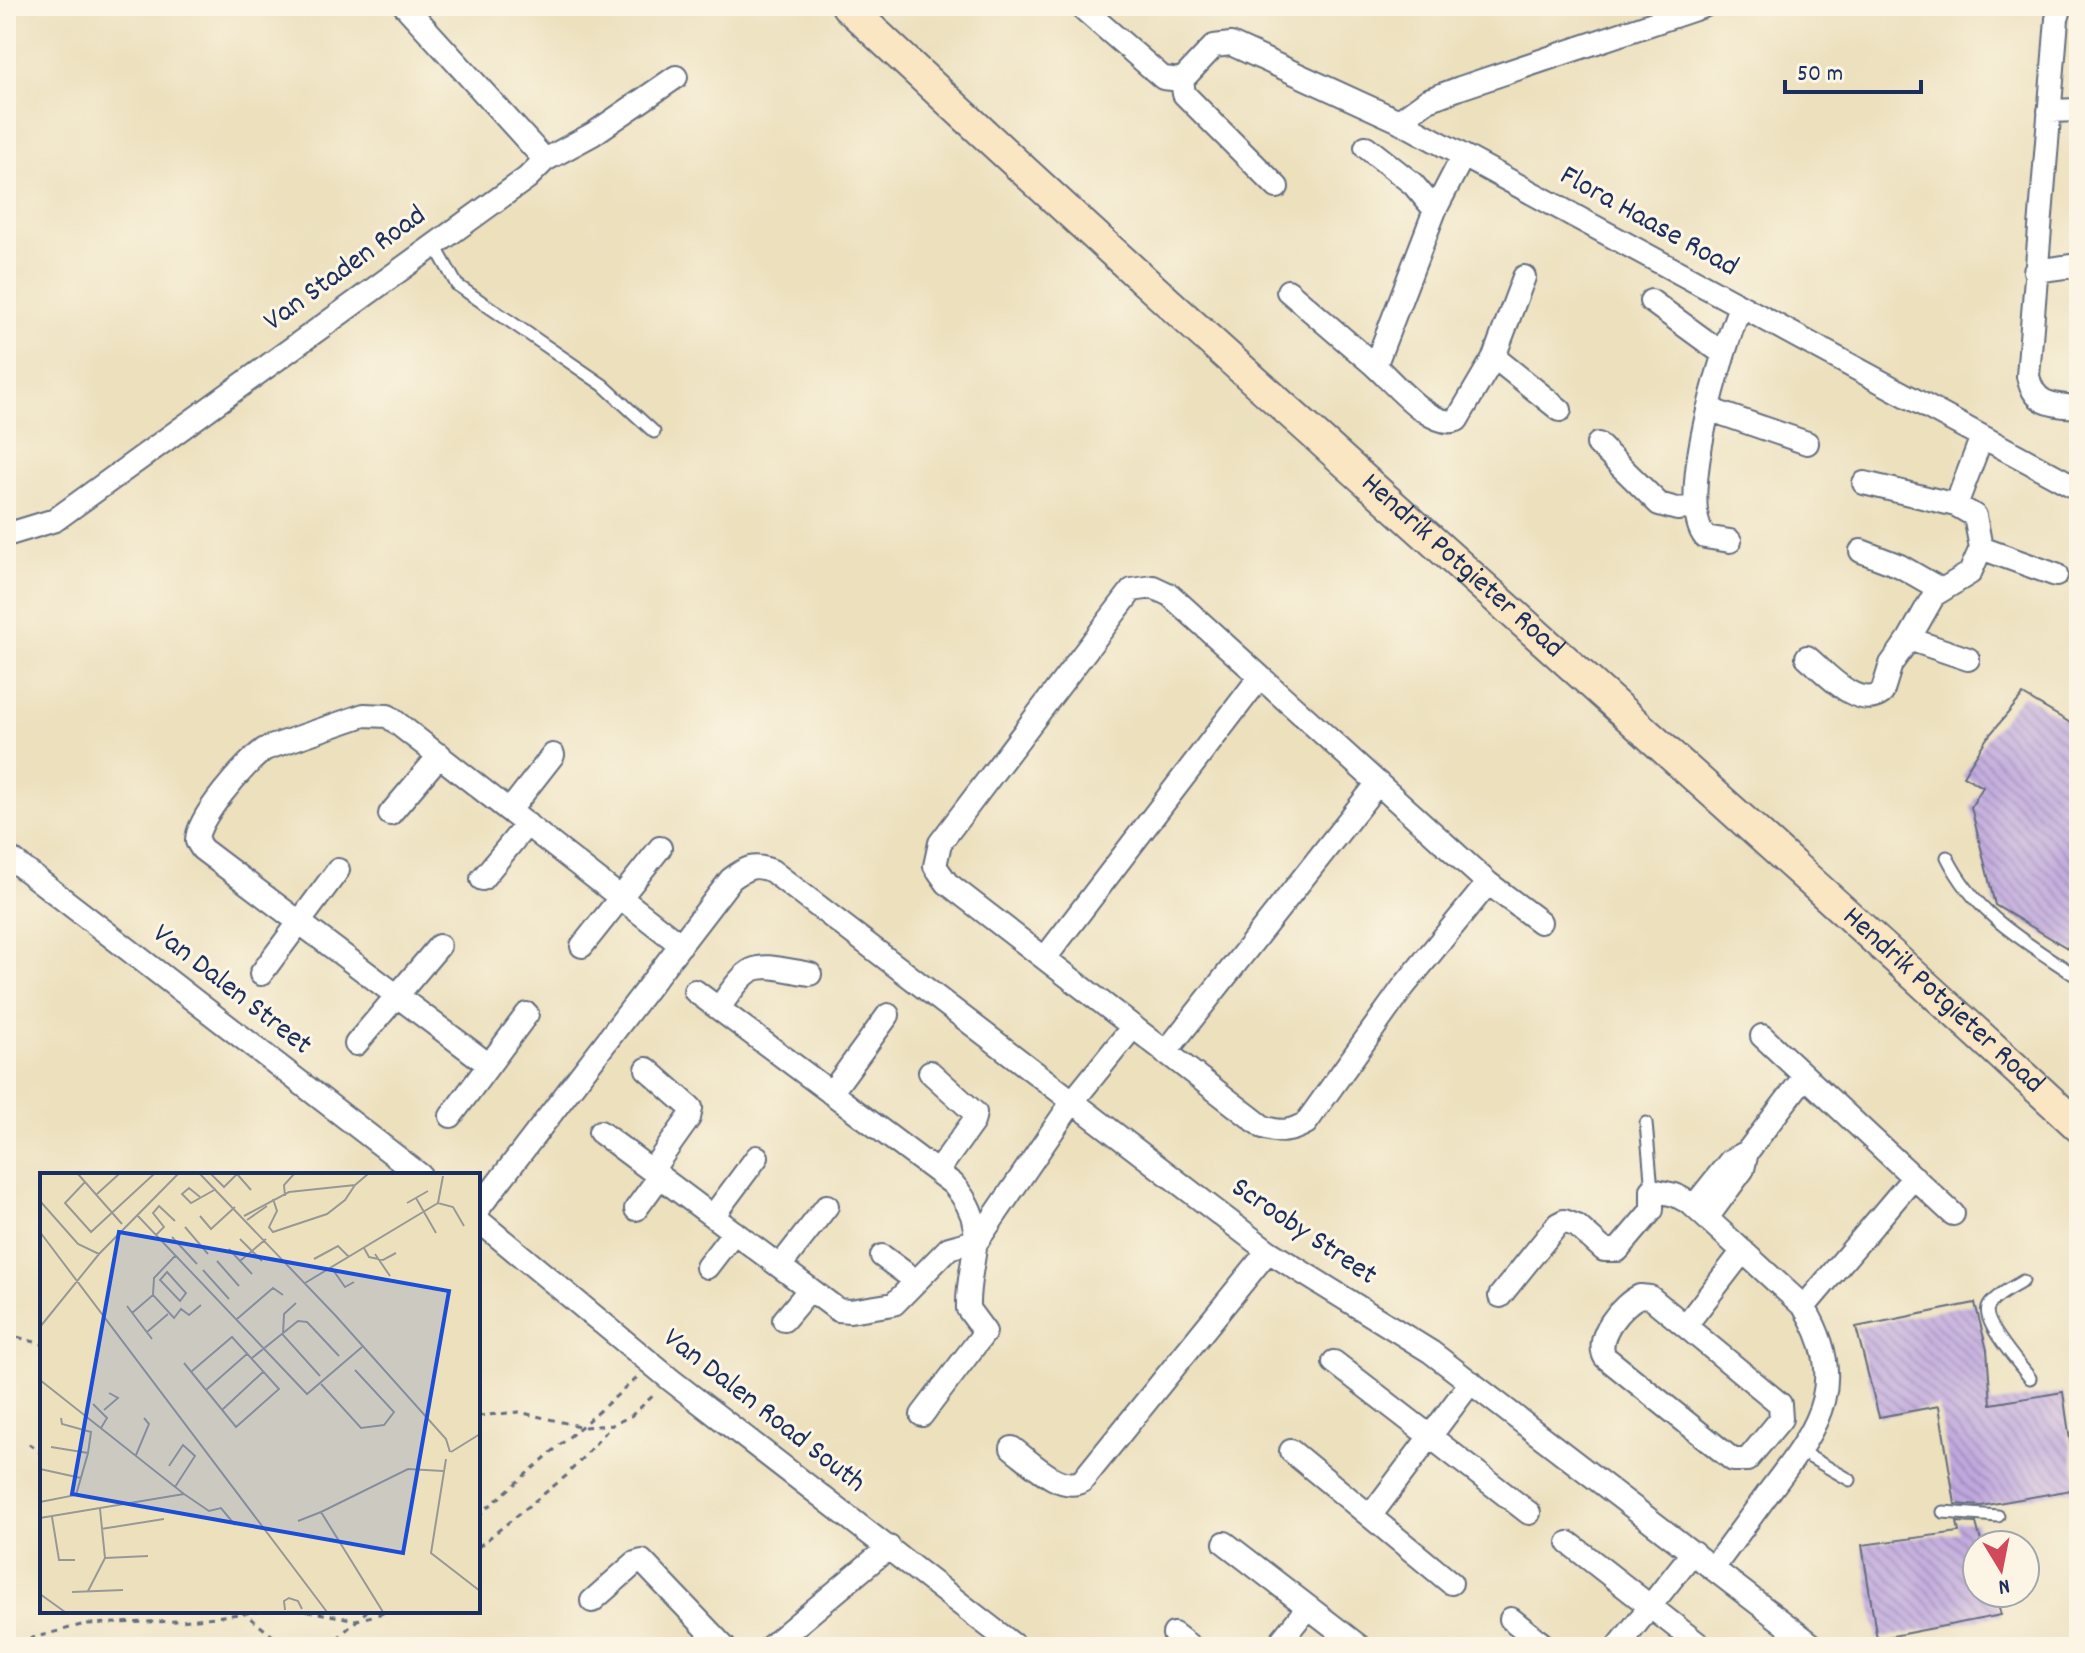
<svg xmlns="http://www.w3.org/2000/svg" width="2085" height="1653" font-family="Dekko,sans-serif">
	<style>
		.building { fill: url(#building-back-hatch) }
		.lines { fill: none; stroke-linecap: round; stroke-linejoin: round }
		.service-casing { stroke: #646d7f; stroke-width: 15 }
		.minor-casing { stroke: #646d7f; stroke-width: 26 }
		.secondary-casing { stroke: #646d7f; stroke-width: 34 }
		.path { stroke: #646d7f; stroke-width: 3; stroke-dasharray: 6 6; stroke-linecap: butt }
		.service { stroke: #fff; stroke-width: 11 }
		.minor { stroke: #fff; stroke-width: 22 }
		.secondary { stroke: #fbe6c4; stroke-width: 30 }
		.labels { text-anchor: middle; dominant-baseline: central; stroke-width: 6; stroke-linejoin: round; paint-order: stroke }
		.street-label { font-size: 30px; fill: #1b2f5e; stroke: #fcf5e5 }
		.inset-road { fill: none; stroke: #989997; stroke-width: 2 }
		.view { fill: #1d4ed8; fill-opacity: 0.15; stroke: #1d4ed8; stroke-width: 4 }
		.inset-edge { fill: none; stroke: #1b2f5e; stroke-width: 4 }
	</style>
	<defs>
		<pattern id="building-back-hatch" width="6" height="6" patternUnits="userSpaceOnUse" patternTransform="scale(2)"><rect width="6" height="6" fill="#c0a8de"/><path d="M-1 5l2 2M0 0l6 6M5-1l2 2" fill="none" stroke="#9b89b7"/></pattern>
	</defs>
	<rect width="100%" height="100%" fill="#fcf5e5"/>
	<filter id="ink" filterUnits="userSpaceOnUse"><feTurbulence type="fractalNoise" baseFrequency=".0125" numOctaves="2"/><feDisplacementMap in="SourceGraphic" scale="16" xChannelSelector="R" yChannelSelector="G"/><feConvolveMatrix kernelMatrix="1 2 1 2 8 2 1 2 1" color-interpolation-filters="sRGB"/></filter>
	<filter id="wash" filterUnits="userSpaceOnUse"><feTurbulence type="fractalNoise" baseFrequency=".006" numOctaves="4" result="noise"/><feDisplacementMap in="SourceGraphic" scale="32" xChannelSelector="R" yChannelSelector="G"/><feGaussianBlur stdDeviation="1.8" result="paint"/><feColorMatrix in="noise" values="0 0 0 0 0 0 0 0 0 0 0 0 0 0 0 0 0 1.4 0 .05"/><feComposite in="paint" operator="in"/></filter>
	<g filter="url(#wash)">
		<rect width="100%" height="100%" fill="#ece0bd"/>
		<g id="blocks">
			<!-- building -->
			<path class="building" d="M2023 695 2079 728V955L1995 905 1971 807 1983 787 1963 776 1987 738Z
				M1975 1303 1987 1350 1991 1404 2063 1392 2077 1489 1981 1506 1955 1504 1939 1406 1879 1417 1856 1327Z
				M1957 1522 1976 1523 1982 1545H1977V1593H1995L2001 1615 1877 1639 1862 1545 1959 1532Z"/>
		</g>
	</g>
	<g filter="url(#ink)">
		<use href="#blocks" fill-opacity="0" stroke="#646d7f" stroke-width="2"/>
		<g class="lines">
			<!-- service casing -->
			<g class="service-casing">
				<path id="service" d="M434 244 457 285 603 385 654 432
					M1947 857C1977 917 2025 941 2079 978
					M1646 1123 1652 1190
					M2023 1281C2014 1287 1992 1297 1988 1308 1982 1322 2020 1365 2030 1378
					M1801 1452 1850 1480
					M1943 1512 1998 1516"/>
			</g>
			<!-- minor casing -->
			<g class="minor-casing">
				<path id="minor" d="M1080 6 1163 78 1182 80 1214 46 1231 44 1399 121 2079 489
					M2061 6 2057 19 2028 376C2034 405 2052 405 2079 407
					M1182 80 1184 94 1277 187
					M2049 111 2079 110
					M1399 121 1428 100 1460 88 1704 6
					M1366 147 1413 184 1435 210
					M1463 156 1435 210 1375 366C1394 383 1432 430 1457 420L1494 357 1524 277
					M545 160 593 134 676 77
					M2035 271 2079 265
					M1288 291 1375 366
					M1651 301 1722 353
					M1494 357 1560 410
					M1708 409 1807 443
					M1981 439 1956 505 1975 516 1981 548 2056 575
					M1598 444 1659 504 1677 509 1695 507
					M1864 483 1956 505
					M6 535 55 520 527 178 545 160 405 6
					M1730 541 1705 537C1675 502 1723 349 1740 307
					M1861 551 1900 566 1940 589
					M1807 657C1825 672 1858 711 1882 693L1891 664 1909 639
					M1968 659 1909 639 1934 595 1970 573 1981 548
					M510 810 553 755
					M390 814 440 755
					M6 855 420 1175
					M482 879 527 824
					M1488 883 1404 986 1306 1123C1290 1132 1280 1133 1263 1127L947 883 935 866 940 843 1132 590 1153 587 1170 595 1488 883 1540 922
					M582 946 660 848
					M1045 958 1260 677
					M261 974 338 870
					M695 991 953 1184C994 1231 966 1259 968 1309L985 1332 922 1415
					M719 1008C754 958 752 964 810 974
					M1762 1036 1953 1214
					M356 1044 439 946
					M1165 1053 1378 783
					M489 1065 202 849 197 841C196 819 246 762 265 749L364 715 388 716 681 945
					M647 1069 691 1108 689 1118 652 1170
					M930 1072 975 1113 973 1122 937 1172
					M831 1093 888 1015
					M451 1116 527 1014
					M600 1132 838 1310 850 1311 894 1304 949 1248 978 1240
					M1694 1206 1730 1161 1747 1152 1805 1076
					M478 1209 731 879C746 868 754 863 772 871L1268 1251 1431 1352 1815 1647
					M636 1209 660 1176
					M713 1216 757 1157
					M1707 1218 1743 1169 1747 1152
					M478 1220 671 1380 1016 1647
					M978 1240 1073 1101 1132 1028
					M882 1256 916 1281
					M780 1266 827 1206
					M707 1267 734 1232
					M1500 1296 1558 1224 1564 1221 1577 1226 1604 1250H1618L1652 1210V1190L1675 1195 1690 1203 1804 1307C1848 1379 1821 1424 1775 1484 1754 1512 1734 1540 1713 1568
					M1640 1296 1650 1297 1780 1404 1781 1419 1747 1460H1733L1605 1357C1594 1337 1622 1304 1640 1296Z
					M1804 1307 1914 1177
					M784 1320 810 1289
					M1686 1325 1743 1251
					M1334 1362 1529 1513
					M1012 1448C1030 1461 1060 1493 1082 1481L1268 1251
					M1291 1451 1451 1583
					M1371 1515 1471 1382
					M1225 1543 1360 1647
					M1569 1543 1702 1647
					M592 1601 635 1563 642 1561 724 1647
					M1511 1619 1546 1647
					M1174 1634 1191 1647
					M770 1647 889 1547
					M1276 1647 1308 1607
					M1618 1647 1693 1552"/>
			</g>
			<!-- secondary casing -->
			<g class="secondary-casing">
				<g id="secondary">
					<path id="s1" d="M847 6C1251 386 1672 749 2079 1127"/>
				</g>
			</g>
			<!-- path -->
			<path class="path" d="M6 1334 42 1344
				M478 1416 519 1412 583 1427 612 1425 631 1416 656 1393
				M29 1444 42 1454
				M478 1516 637 1378
				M478 1547 566 1476 612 1425
				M241 1611 287 1647
				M307 1611 357 1620 391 1611
				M6 1645 85 1624 181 1621 264 1611
				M328 1647 367 1611"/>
			<!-- service -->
			<use href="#service" class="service"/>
			<!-- minor -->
			<use href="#minor" class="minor"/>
			<!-- secondary -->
			<use href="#secondary" class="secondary"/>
		</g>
	</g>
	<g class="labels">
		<!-- street labels -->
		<g class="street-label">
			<text transform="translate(1648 223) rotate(29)">Flora Haase Road</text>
			<text transform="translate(346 270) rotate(-36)">Van Staden Road</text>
			<text stroke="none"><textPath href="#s1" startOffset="832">Hendrik Potgieter Road</textPath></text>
			<text transform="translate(231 991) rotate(38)">Van Dalen Street</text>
			<text stroke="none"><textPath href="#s1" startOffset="1480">Hendrik Potgieter Road</textPath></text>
			<text transform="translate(1303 1233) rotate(34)">Scrooby Street</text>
			<text transform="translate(763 1412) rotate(38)">Van Dalen Road South</text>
		</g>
	</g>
	<!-- overview -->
	<g transform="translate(40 1173)">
		<rect width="440" height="440" fill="#ece0bd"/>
		<path class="inset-road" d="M38 1 82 51M160 1 295 142 406 266 410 279M171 1 184 14 197 1 211 17M45 9 25 30 51 59 114 1M57 21 79 1M245 23 244 12 254 1M160 24 149 15 142 21 151 30 176 16M376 25 396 60M233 26 237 38 229 54 233 59 287 41 305 27 315 12M0 28 38 71 59 81M367 30 388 18M398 30 403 3M97 42 267 221 322 174M160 43 171 56 195 34M204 43 249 19 315 12 328 1M207 47 227 33M145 54 168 81M0 59 287 439M116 62 124 54 113 40 119 33 135 48M132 64 157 91M200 66 222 88M324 75 329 84 343 87 356 80M189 76 212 101M335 81 350 103M135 83 114 105 113 122 134 145 141 136 149 142 161 132M274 86 298 73 309 84M177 88 199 113M200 88 226 66M291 94 305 114 314 109M163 97 189 126M127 99 146 120 140 128 120 107ZM265 110 398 30 413 34 424 53M256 130 244 141 243 162 280 203M87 133 112 166M92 140 113 122M197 146 233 115 243 122M0 154 59 81 138 1M107 159 128 141M212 185 258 148 267 149 299 183M144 190 196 254 239 216 192 164 152 198M0 207 144 321 169 338 181 335 195 352M281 211 321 255 344 252 354 239 315 197M166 217 208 180M53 231 67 245 61 255M64 237 78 225 69 220M182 237 224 198M11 274 48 280M411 279 440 261M96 282 109 251 104 245M406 286 391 380 440 418M129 293 143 272 155 283 135 314M0 296 41 305M0 329 36 322 48 280 51 259 22 251 21 245M12 344 19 387H35M0 345 144 321M258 348 281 339M61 356 124 346M65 385 108 383M48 418 65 385 60 336M32 419 83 417M0 421 25 439M245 437 244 428 249 425 258 428 262 436M343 439 281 339 368 296 403 298"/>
		<path class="view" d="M79 59 409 118 363 380 32 321Z"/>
		<rect width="440" height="440" class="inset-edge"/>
	</g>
	<!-- margin -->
	<rect width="2085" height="1653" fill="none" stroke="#fcf5e5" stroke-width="32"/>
	<!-- north arrow -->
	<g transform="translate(2001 1569) rotate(170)"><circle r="38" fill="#fcf5e5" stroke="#a2a6af" stroke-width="2"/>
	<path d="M0-6L14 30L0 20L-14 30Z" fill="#d1495b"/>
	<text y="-12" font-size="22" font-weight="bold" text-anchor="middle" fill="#1b2f5e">N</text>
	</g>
	<!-- scale -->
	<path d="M1785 80v12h136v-12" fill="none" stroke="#1b2f5e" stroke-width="4"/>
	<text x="1797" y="80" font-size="24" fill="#1b2f5e" stroke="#fcf5e5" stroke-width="6" paint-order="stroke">50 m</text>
</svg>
